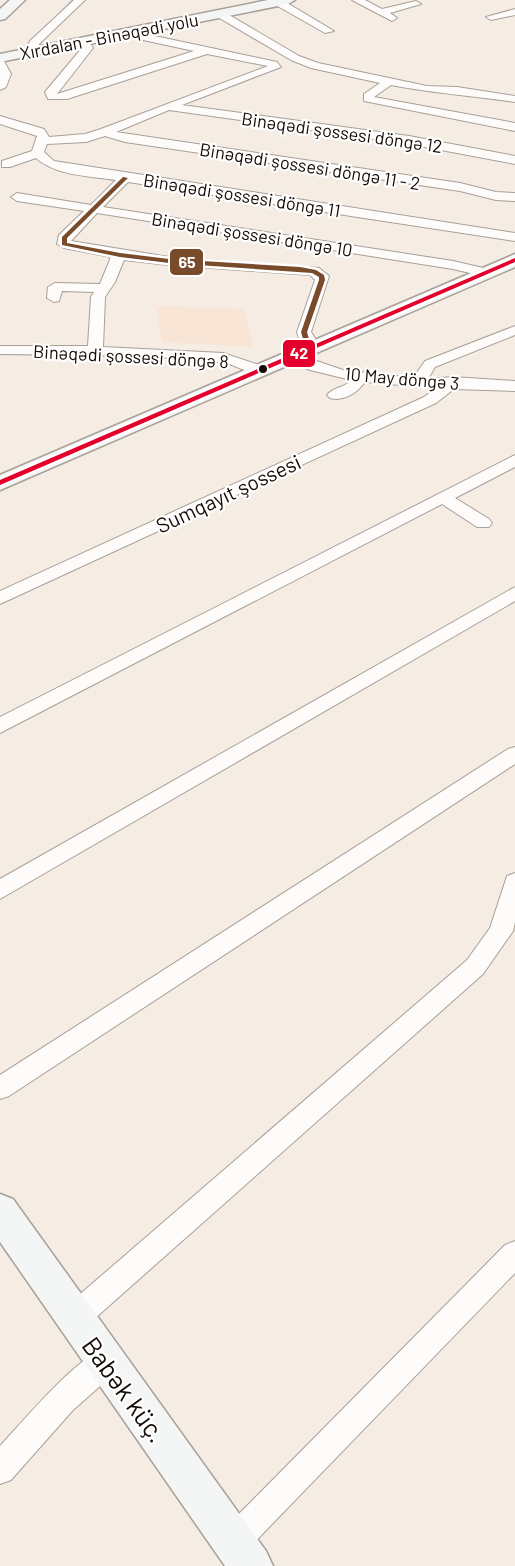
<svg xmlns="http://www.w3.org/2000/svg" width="515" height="1566" font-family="Barlow,sans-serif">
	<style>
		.built { fill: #f9e5d5 }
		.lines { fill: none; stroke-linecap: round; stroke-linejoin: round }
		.stream { stroke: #bfd5e5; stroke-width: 3 }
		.street-casing { stroke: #a89f97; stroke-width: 2 }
		.secondary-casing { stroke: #a89f97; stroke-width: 3 }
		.street { fill: #fefcfb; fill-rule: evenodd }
		.secondary { fill: #f3f6f4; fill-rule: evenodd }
		.bus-1-casing { stroke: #fff; stroke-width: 5 }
		.bus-2-casing { stroke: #fff; stroke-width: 5 }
		.bus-1 { fill: #7a4b2a; fill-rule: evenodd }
		.bus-2 { fill: #e4002b; fill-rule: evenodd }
		.bus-dot { fill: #150b04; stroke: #fff; stroke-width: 2 }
		.labels { text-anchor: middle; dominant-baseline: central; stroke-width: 4.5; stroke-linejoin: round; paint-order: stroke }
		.far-street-label { font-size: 18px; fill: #150b04; stroke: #fff }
		.street-label { font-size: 21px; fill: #150b04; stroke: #fff }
		.near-street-label { font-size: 26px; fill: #150b04; stroke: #fff }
		.line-badge { stroke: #fff; stroke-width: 2 }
		.badge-label { font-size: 16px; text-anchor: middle; font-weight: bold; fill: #fff }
	</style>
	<rect width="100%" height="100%" fill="#f5ece3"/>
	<!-- built -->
	<path class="built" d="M156 306 244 309 254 347 162 342Z"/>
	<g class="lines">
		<!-- stream -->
		<path class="stream" d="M60 14 73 0"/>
		<!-- street casing -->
		<g class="street-casing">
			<path id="street" d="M74 0H85L39 44 40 53H32L29 43 30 41Z
				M274 0H282L334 31 325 33 274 4Z
				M352 0H365L382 9 416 1 421 4 390 13 397 18 392 21Z
				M515 9V15L491 20 486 17Z
				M216 12H224L299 56 318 63 427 86 457 87 515 96V102C474 96 432 93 391 85L374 97 515 123V131L364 101V94L380 83 311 68 291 60 216 16Z
				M132 28 150 35 277 62 281 67 182 105 409 136 515 156V164L409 144 169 110 116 132 460 183 496 192 515 193V201L496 200 460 191 125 142 105 136 86 142 47 144 44 152 54 161 515 233V241L128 182 103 207 453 261 492 270 494 273 487 277 453 269 97 213 71 241 169 257 319 268 329 276 311 332 321 348 314 352C305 350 299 341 297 332L315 280 310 275 169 265 124 260 115 282 105 297 103 347 223 353 265 367 268 370 265 373C251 377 236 364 221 362 148 354 73 355 0 354V346H88L91 297 94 292 62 291 59 301 54 302 47 298 48 287 55 283 100 284 111 257 64 248 57 244 59 235 84 211 17 201 11 197 17 193 91 205 116 180C90 176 56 176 36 158L10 167H2V161L32 151 37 136 0 124V116L44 129 49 137 85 134 101 129 268 66 207 54 67 99H48L45 92 82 48 78 41 79 39H87L93 48 57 94 194 51 143 40 128 33 127 31Z
				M0 60 4 61 11 74 6 87 0 90Z
				M515 326V335L435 367 428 379 453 377 515 381V391L454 389 436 403 0 604V591L424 397 436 388 365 382C357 393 343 402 330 398L327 395C333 387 345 388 351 380L310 370 286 360 283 357 286 354H296L343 370 413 378 425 361Z
				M515 455V467L455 498 489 519 492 523 489 527H477L442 504 0 733V717Z
				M515 587V601L0 899V879Z
				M515 747V764L9 1096 0 1099V1075L508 749Z
				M515 873V922L513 931 483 974 84 1328 74 1332 64 1328 60 1318 64 1308 467 960 490 928 507 876Z
				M515 1241V1273L245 1552 234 1557 223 1552 218 1541 223 1530 505 1245Z
				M106 1347 116 1352 121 1362 116 1372 73 1410 11 1480 0 1484V1446C26 1418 72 1362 106 1347Z"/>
		</g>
		<!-- secondary casing -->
		<g class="secondary-casing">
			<path id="secondary" d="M10 0H25L5 19 0 20V9Z
				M268 0H295L288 4 0 62V54Z
				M515 254V267L0 490V475Z
				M0 1194 13 1199 266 1551 273 1566H225L0 1242Z"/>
		</g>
		<!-- street -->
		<use href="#street" class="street"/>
		<!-- secondary -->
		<use href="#secondary" class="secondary"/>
		<!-- bus-1 casing -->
		<g class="bus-1-casing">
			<path id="bus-1" d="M123 177 128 178 67 238V243L120 253 169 259 300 267 316 270 324 275 325 280 307 332 309 339 317 348 316 349H312L303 339 301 332 319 280V277L312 273 169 263 120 257 62 245V237Z"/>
		</g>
		<!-- bus-2 casing -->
		<g class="bus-2-casing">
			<path id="bus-2" d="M515 258V262L0 485V480Z"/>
		</g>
		<!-- bus-1 -->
		<use href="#bus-1" class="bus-1"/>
		<!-- bus-2 -->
		<use href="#bus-2" class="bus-2"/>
	</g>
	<!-- markers -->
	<circle class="bus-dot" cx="263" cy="369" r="5"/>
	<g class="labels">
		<!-- far-street labels -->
		<g class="far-street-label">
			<text transform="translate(109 36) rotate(-11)">Xırdalan - Binəqədi yolu</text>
			<text transform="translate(342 132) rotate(8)">Binəqədi şossesi döngə 12</text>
			<text transform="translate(310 166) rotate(9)">Binəqədi şossesi döngə 11 - 2</text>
			<text transform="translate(242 195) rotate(9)">Binəqədi şossesi döngə 11</text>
			<text transform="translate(252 234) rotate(9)">Binəqədi şossesi döngə 10</text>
			<text transform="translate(131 356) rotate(3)">Binəqədi şossesi döngə 8</text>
			<text transform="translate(402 378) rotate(5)">10 May döngə 3</text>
		</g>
		<!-- street labels -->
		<g class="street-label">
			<text transform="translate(228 493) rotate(-25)">Sumqayıt şossesi</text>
		</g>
		<!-- near-street labels -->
		<g class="near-street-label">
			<text transform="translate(125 1389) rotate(54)">Babək küç.</text>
		</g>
	</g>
	<g class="line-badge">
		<rect x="169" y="248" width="35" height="28" rx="6" fill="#7a4b2a"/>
		<rect x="282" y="339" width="34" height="29" rx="6" fill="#e4002b"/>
	</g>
	<g class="badge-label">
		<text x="187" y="268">65</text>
		<text x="299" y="359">42</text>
	</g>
</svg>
